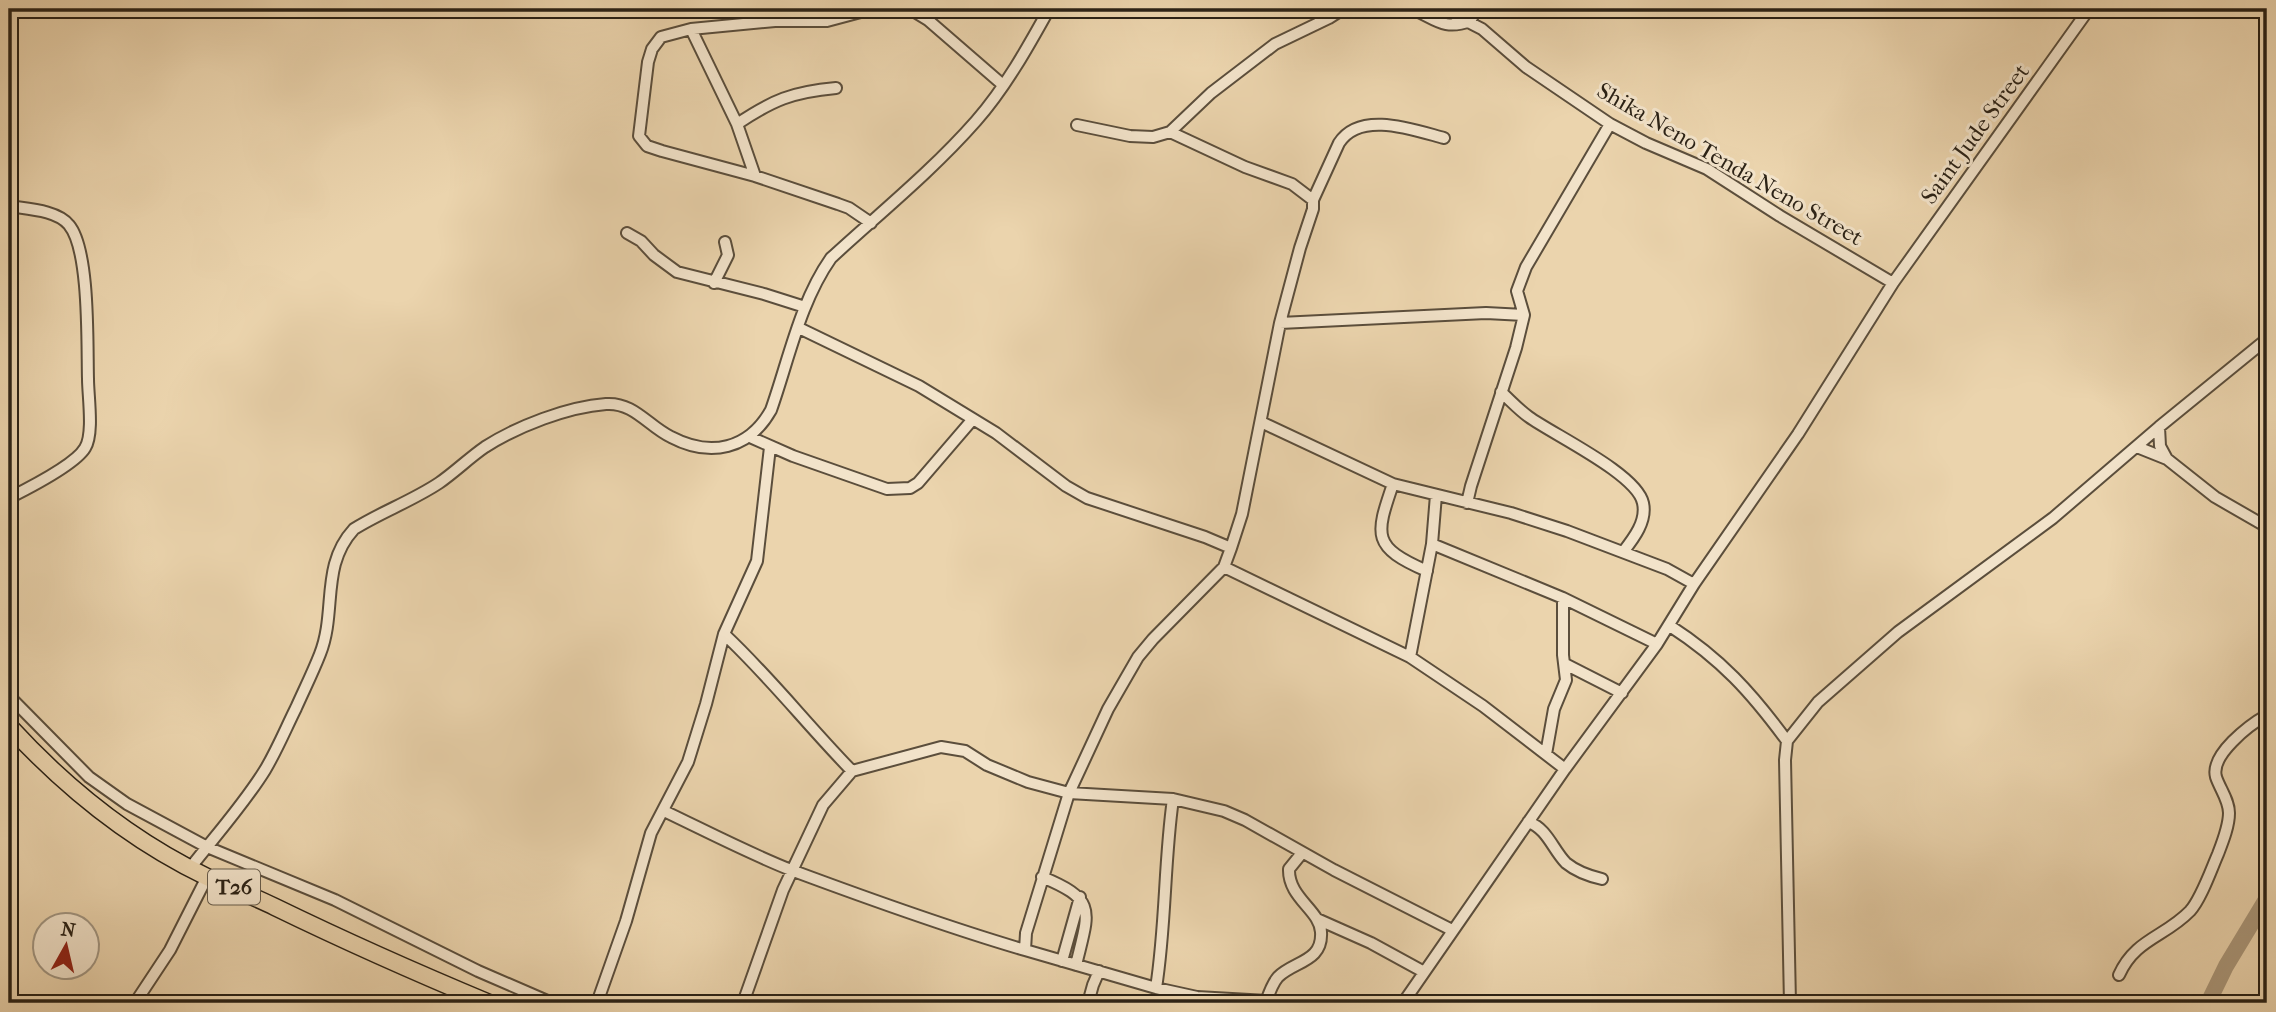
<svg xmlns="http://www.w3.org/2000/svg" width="2276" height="1012" font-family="'IM FELL French Canon',serif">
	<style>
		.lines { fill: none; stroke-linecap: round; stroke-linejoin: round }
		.river { stroke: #aa977a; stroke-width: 16 }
		.minor-casing { stroke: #5b4e3c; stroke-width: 14 }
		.highway-casing { stroke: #2b2216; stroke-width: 19 }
		.minor { stroke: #f2e3ca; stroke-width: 10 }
		.highway { stroke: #ebd4ad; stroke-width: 16 }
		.labels { text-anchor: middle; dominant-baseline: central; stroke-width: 6; stroke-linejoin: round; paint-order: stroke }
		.shield { fill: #f2e3ca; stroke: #675c4c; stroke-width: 2 }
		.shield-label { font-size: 21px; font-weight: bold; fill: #2b2216 }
		.street-label { font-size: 23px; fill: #2b2216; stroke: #f2e3ca }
	</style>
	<rect width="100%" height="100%" fill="#ebd4ad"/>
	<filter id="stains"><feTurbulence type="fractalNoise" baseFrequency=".00286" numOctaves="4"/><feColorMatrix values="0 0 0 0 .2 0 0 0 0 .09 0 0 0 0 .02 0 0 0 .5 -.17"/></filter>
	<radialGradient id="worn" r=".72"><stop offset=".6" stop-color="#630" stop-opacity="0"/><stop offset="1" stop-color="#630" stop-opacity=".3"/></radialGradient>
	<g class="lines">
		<!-- river -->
		<path class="river" d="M2208 1003 2226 966 2267 898"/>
		<!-- minor casing -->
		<g class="minor-casing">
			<path id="minor" d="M910 9 928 20 1003 85
				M1412 9C1435 18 1443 31 1470 21L1477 9
				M1443 9 1482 29 1526 67 1610 124 1646 143 1707 169 1780 216 1893 283
				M691 29 737 124 755 176
				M737 124C773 100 792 92 836 88
				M1077 125 1130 136 1153 137 1170 132 1211 93 1275 44 1329 18 1343 9
				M1170 132 1245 167 1292 184 1313 200V209L1300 248 1280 323 1242 514 1231 548 1224 567 1153 639 1138 657 1108 709 1069 793 1026 933 1025 950 1156 988 1197 997 1303 1003
				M1313 200 1339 143C1360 110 1414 130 1444 138
				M9 206C27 209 57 210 69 225 90 250 87 345 88 379 88 396 94 434 85 448 75 465 27 489 9 498
				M871 223 849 208 838 204 755 176 662 151 647 146 639 136 648 62 652 49 661 37 691 29 775 21H827L872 9
				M627 233 641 241 654 255 677 272 764 294 805 307
				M714 283 728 255 725 242
				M1280 323 1486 313 1524 315
				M799 328 919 386 996 433 1066 486 1087 498 1205 537 1231 548
				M1501 392C1510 400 1519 410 1529 417 1554 435 1637 474 1643 503 1647 521 1634 538 1623 552
				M1261 422 1393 484 1511 513 1567 531 1667 569 1694 584
				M2159 427 2160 446 2167 459
				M750 437 793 456 887 489 910 488 918 483 973 419
				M2137 447 2167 459 2215 497 2267 527
				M1393 484C1375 536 1372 547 1427 571
				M1467 503 1471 486 1516 348 1524 315 1517 291 1526 267 1610 124
				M1432 544 1563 598 1657 644
				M1224 567 1410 657 1483 706 1565 769
				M1670 626C1721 659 1751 692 1787 741
				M724 634C770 677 808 726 852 771
				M1410 657 1432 544 1436 495
				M1565 664 1622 693
				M9 696 89 777 127 804 207 847 335 900 478 971 552 1003
				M1546 754 1554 709 1566 680 1563 655V598
				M664 811C706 831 748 853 791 870 869 899 946 927 1025 950
				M1528 822C1547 828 1553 850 1566 863 1577 872 1589 876 1602 879
				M191 867C216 835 244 804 265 770 277 750 286 728 296 708 304 690 313 672 320 654 337 611 320 566 354 529 381 512 412 501 439 483 455 472 469 458 485 447 518 426 567 407 606 404 634 402 648 426 671 437 711 458 749 449 771 410 789 359 800 302 831 258 880 213 932 171 976 121 1005 88 1028 47 1049 9
				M1042 877C1098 900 1089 911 1076 965
				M1317 919 1371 943 1424 972
				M1062 961 1080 897
				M2119 975C2135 939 2165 937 2190 911 2201 899 2211 870 2218 854 2223 841 2229 826 2229 813 2229 800 2220 789 2216 777 2210 755 2249 725 2267 715
				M1156 988C1166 925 1164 862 1173 799
				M1266 1002C1269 993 1272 984 1278 977 1294 961 1323 962 1321 932 1320 910 1288 898 1289 869L1302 853
				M135 1003 170 950 207 877
				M597 1003 626 921 651 833 688 762 706 704 724 634 757 561 770 447
				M743 1003 783 890 823 805 852 771 941 747 965 751 987 765 1028 782 1069 793 1173 799 1224 811 1245 820 1334 870 1452 930
				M1088 1003 1093 985 1099 971
				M1403 1003 1565 769 1657 644 1694 584 1798 434 1893 283 2089 9
				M1790 1003 1785 760 1787 741 1818 702 1898 632 2053 518 2159 427 2267 339"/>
		</g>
		<!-- highway casing -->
		<g class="highway-casing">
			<path id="highway" d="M9 726C65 787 132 841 207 877 229 887 253 896 275 907 345 941 417 973 489 1003"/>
		</g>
		<!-- minor -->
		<use href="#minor" class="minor"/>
		<!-- highway -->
		<use href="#highway" class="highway"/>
	</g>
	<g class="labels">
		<!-- shield labels -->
		<rect class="shield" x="208" y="869.5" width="52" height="35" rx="5"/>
		<g class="shield-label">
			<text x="234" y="887">T26</text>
		</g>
		<!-- street labels -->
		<g class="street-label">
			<text transform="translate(1975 134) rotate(-54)">Saint Jude Street</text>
			<text transform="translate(1730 164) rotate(30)">Shika Neno Tenda Neno Street</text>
		</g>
	</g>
	<!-- margin -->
	<rect width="2276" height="1012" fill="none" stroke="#ebd4ad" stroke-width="35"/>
	<rect x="10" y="10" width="2255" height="991" fill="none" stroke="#2b2216" stroke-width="3.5"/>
	<rect x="18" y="18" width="2241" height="977" fill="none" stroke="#2b2216" stroke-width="2"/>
	<!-- north arrow -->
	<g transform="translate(66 946) rotate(8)"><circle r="33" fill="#f2e3ca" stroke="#a29682" stroke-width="2"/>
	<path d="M0-5L12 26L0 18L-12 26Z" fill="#8f2418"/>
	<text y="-10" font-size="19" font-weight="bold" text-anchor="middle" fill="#2b2216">N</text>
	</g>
	<rect width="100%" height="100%" filter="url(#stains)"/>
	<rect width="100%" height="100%" fill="url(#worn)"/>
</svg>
